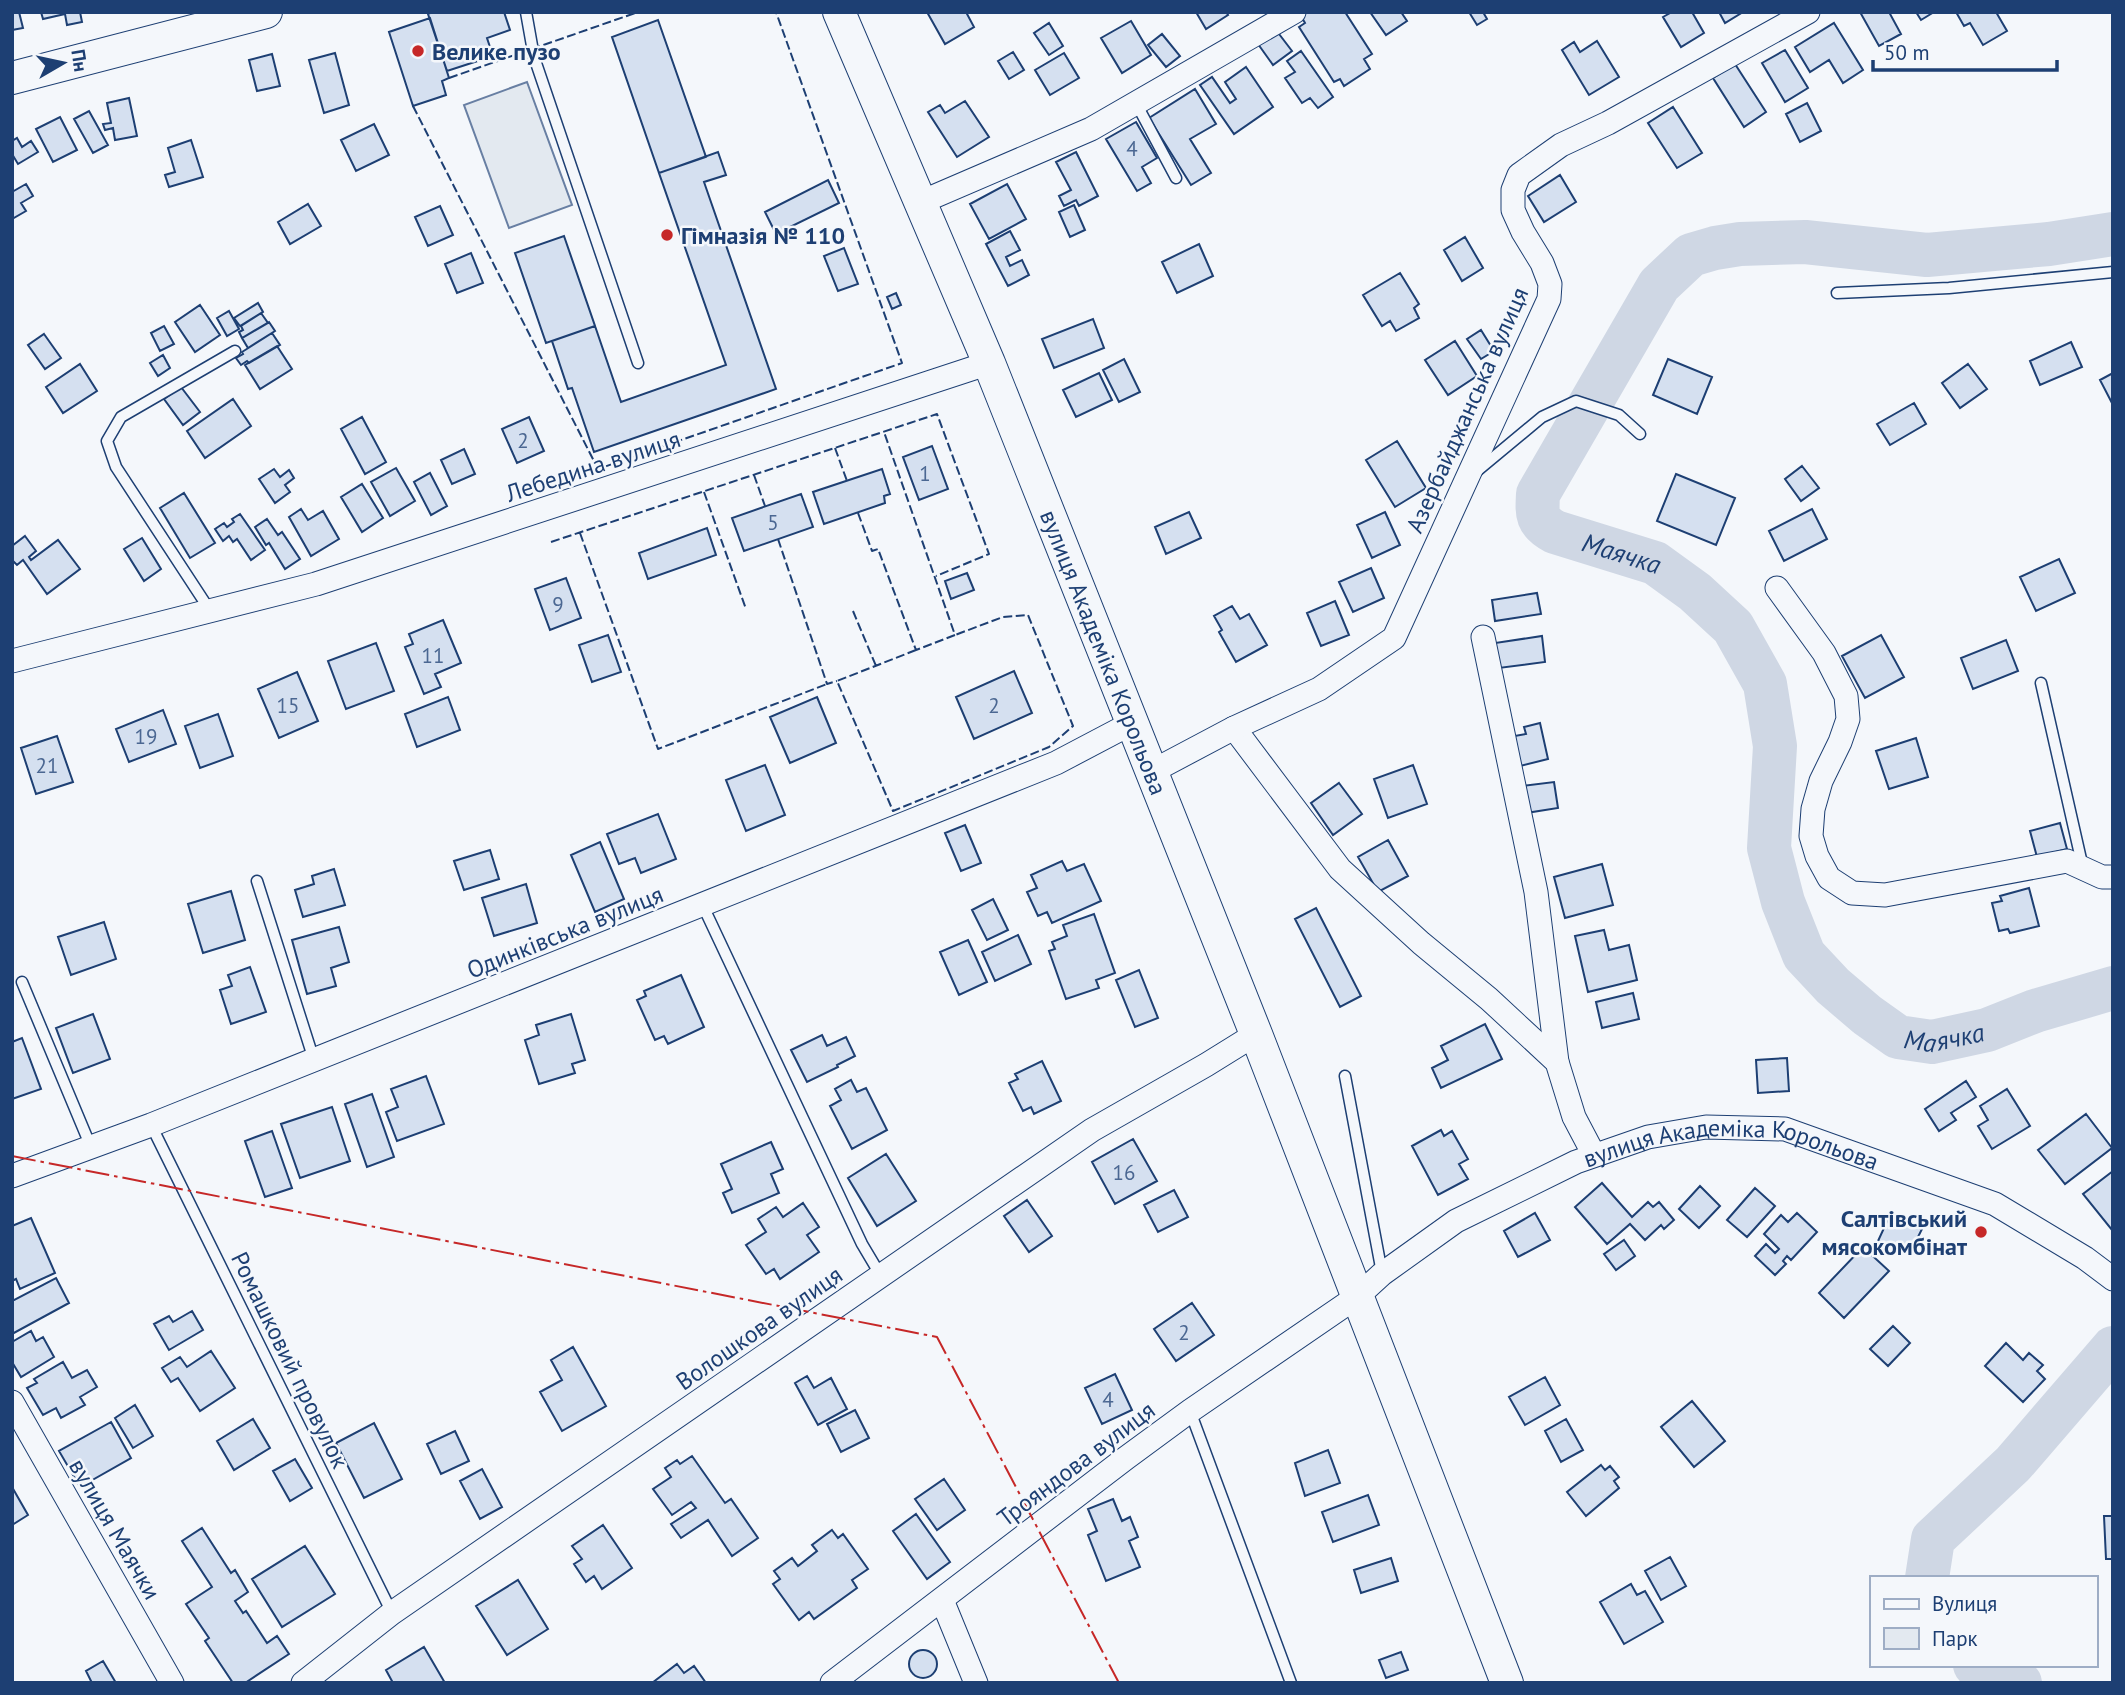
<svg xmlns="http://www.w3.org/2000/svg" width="2125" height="1695" font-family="'PT Sans',sans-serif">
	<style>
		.green { fill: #e3e9f0; stroke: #687fa3; stroke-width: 2 }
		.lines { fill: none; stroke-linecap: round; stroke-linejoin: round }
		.river { stroke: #cfd7e4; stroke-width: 44 }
		.building { fill: #d5e0f0; stroke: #1d3f73; stroke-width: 2 }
		.lane-casing { stroke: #1d3f73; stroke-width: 13 }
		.street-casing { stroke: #1d3f73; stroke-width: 25 }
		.secondary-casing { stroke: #1d3f73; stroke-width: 34 }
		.lane { stroke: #f4f7fb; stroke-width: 10 }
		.street { stroke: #f4f7fb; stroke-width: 23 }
		.secondary { stroke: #f4f7fb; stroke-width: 32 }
		.fence { stroke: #1d3f73; stroke-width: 2; stroke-dasharray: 9 3.5; stroke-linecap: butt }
		.power { stroke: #c62828; stroke-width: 2; stroke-dasharray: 24 5 3.5 5; stroke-linecap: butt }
		.poi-dot { fill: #c62828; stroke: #f4f7fb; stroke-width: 2.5 }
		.labels { text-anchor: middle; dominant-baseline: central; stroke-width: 5; stroke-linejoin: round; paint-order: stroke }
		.number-label { font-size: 21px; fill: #4b6792 }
		.poi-label { font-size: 24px; font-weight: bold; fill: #1d3f73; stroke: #f4f7fb; text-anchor: start }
		.street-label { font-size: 24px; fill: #1d3f73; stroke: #f4f7fb }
		.water-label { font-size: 26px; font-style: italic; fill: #1d3f73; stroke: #f4f7fb }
	</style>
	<rect width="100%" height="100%" fill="#f4f7fb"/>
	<!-- green -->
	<path class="green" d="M527 82 572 205 509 228 464 105Z"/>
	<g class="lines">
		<!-- river -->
		<g class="river">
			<path id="s1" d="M2113 234 2049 244 1927 255 1805 242 1740 244 1715 248 1691 255 1659 285 1538 494C1537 514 1536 522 1555 532L1655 563 1695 592 1733 627 1765 684 1775 746 1769 848 1783 902 1804 955 1833 986 1867 1015 1898 1037 1932 1042 1987 1030 2035 1011 2113 988"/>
			<path d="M1927 1578 1933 1539 2013 1464 2113 1348"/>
			<path d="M1975 1665 1987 1673 2020 1683"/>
		</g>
	</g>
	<!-- building -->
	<path class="building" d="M12 12H19L23 28 12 30Z
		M41 12H80L82 22 67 25 65 14 43 19Z
		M432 12H504L510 30 487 38 493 56 447 71 428 14Z
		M927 12H966L974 27 945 44Z
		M1196 12H1226L1228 15 1206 29Z
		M1307 12H1345L1372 54 1364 59 1370 69 1344 86 1340 79 1334 82 1299 27 1305 23 1301 16Z
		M1370 12H1401L1407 21 1386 35Z
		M1469 12H1483L1487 19 1477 25Z
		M1672 12H1692L1704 33 1681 47 1663 17Z
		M1719 12H1743L1725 23Z
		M1860 12H1889L1901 34 1879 46Z
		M1916 12H1934L1921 20Z
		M1956 12H1996L2007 31 1983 45 1970 23 1964 26Z
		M430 18 449 78 442 81 446 95 413 106 389 32Z
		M658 20 706 157 659 173 612 37Z
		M1131 21 1151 55 1122 73 1101 38Z
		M1049 23 1063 46 1049 55 1034 33Z
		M1834 23 1863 70 1843 83 1829 60 1810 72 1795 47Z
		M1276 30 1292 51 1273 65 1258 44Z
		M1162 34 1180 56 1166 67 1148 45Z
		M1597 41 1619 77 1589 95 1562 50 1574 42 1580 52Z
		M1785 50 1808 88 1785 102 1762 63Z
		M1301 51 1333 97 1318 108 1310 98 1302 103 1285 78 1295 72 1287 61Z
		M1013 52 1024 70 1009 79 998 61Z
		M335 53 349 105 324 113 309 60Z
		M1064 53 1079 78 1050 95 1035 70Z
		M272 54 280 86 257 91 249 60Z
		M1735 64 1766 112 1744 127 1713 78Z
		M1246 67 1273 107 1234 134 1200 85 1212 77 1230 103 1236 99 1225 82Z
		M1195 89 1216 124 1190 139 1211 173 1191 185 1149 118Z
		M129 98 137 136 115 140 113 128 105 130 103 124 111 123 107 103Z
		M965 101 989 137 957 157 928 112 940 105 945 113Z
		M1807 103 1821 131 1800 142 1786 114Z
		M1673 107 1702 153 1677 168 1648 123Z
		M89 111 108 145 93 153 74 119Z
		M60 117 77 150 53 162 36 129Z
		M1136 122 1157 158 1142 167 1151 183 1137 191 1106 139Z
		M374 124 389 155 356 171 341 140Z
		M17 138 22 147 31 141 38 152 18 164 12 154V141Z
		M191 140 203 177 169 187 165 175 175 172 168 148Z
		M718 152 726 175 704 182 776 389 594 452 572 388 568 389 552 341 595 326 621 402 726 365 659 173Z
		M1076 152 1098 196 1079 206 1076 200 1064 206 1059 196 1071 190 1056 162Z
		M1560 175 1576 202 1544 222 1528 196Z
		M828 180 839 203 776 234 765 212Z
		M26 184 33 196 21 203 26 211 12 219V192Z
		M1007 184 1026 219 989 239 970 204Z
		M308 204 321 226 290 244 278 222Z
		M1074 205 1085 230 1070 237 1059 212Z
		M440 206 453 235 428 246 415 217Z
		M1010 231 1020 250 1006 257 1010 266 1022 260 1029 275 1008 286 986 244Z
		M564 236 595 326 546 343 515 253Z
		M1465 237 1483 268 1462 281 1444 250Z
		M1199 244 1213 276 1177 293 1162 262Z
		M844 248 858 284 838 291 824 256Z
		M471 253 483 283 457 293 445 264Z
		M1400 273 1419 304 1414 308 1419 318 1396 331 1390 321 1382 326 1363 295Z
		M896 293 901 305 892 309 887 297Z
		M258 303 263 312 240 326 234 318Z
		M200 305 220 335 195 352 175 322Z
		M229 311 239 329 227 336 217 318Z
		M261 313 268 323 242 338 239 332 243 330 241 326Z
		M1093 319 1104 348 1054 368 1042 339Z
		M269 322 275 331 248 348 242 338Z
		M164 326 174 344 160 351 151 333Z
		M1481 330 1494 351 1481 359 1467 339Z
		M272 333 280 345 249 363 247 361 241 365 236 358 243 354 242 352Z
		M44 334 61 358 45 369 28 345Z
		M1455 341 1477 376 1448 395 1425 360Z
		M2071 342 2082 367 2040 385 2030 361Z
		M277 346 292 369 260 389 245 365Z
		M163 355 170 368 158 376 150 363Z
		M1124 359 1140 392 1119 402 1103 370Z
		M1668 359 1712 377 1697 414 1653 395Z
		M80 364 97 391 63 413 46 387Z
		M1968 364 1987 389 1960 408 1942 383Z
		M1099 373 1112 400 1076 417 1063 390Z
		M2113 373V405L2100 380Z
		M181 387 200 412 183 425 164 399Z
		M233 399 251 426 205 458 187 431Z
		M1914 403 1926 424 1890 445 1877 424Z
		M362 417 386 462 365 474 341 429Z
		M529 417 544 451 517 463 502 429Z
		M1397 441 1426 488 1395 507 1366 460Z
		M932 446 948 489 919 500 903 457Z
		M464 449 475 474 452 484 441 460Z
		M1802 466 1819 488 1801 501 1785 479Z
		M396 468 415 501 390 516 371 482Z
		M274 469 280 477 289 470 294 478 285 485 290 492 275 503 259 479Z
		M882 469 890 494 884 496 885 503 824 524 813 492Z
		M430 473 447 506 431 515 414 482Z
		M1676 474 1735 498 1716 545 1657 521Z
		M362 484 383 518 362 532 341 497Z
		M184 493 215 543 190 558 160 508Z
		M801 494 813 527 744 551 732 518Z
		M301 509 308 520 323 511 339 539 311 556 289 517Z
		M1812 509 1827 539 1784 561 1769 531Z
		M1189 512 1201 538 1166 554 1155 527Z
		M1385 512 1400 545 1372 558 1357 525Z
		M240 514 265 550 251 560 237 539 233 542 229 536 223 541 215 529 224 523 227 527 234 522 232 519Z
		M267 519 278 535 282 532 300 559 285 569 269 543 266 545 255 527Z
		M707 528 716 555 648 579 639 553Z
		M25 536 36 551 29 557 31 560 58 540 80 569 47 594 23 560 17 565 12 560V546Z
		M142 538 161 569 144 581 124 549Z
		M2059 559 2075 593 2036 611 2020 577Z
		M1371 568 1384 598 1353 612 1339 582Z
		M967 573 974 590 951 599 945 581Z
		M566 578 581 618 550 630 535 589Z
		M1537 593 1541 614 1495 621 1492 600Z
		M1335 601 1349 635 1321 646 1307 613Z
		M1232 606 1240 619 1249 614 1267 645 1236 662 1219 632 1222 630 1214 616Z
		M443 620 461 663 435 674 441 687 424 694 405 647 413 644 409 634Z
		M608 635 621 672 592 682 579 645Z
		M1881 635 1904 677 1865 698 1842 656Z
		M1542 636 1545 662 1499 668 1495 643Z
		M2006 640 2018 671 1973 689 1961 658Z
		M376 643 394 691 346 709 328 661Z
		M1014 671 1032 713 974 739 956 697Z
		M297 672 318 721 279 738 258 689Z
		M448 697 460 730 417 747 405 714Z
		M817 697 836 743 790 763 770 717Z
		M163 710 176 744 129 762 116 729Z
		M218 714 233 756 200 768 185 726Z
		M1540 723 1548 759 1516 767 1509 737 1526 734 1524 727Z
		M57 736 73 782 36 794 21 748Z
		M1916 738 1928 777 1889 789 1876 751Z
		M765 765 785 815 746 831 726 780Z
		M1413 765 1427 804 1388 818 1374 779Z
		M1554 782 1558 808 1526 813 1522 786Z
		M1339 783 1362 814 1333 835 1311 803Z
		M658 814 676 859 641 873 635 858 619 864 607 834Z
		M2060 823 2067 849 2037 857 2030 831Z
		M965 825 981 863 961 871 945 833Z
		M1388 840 1408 876 1378 892 1358 857Z
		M600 842 624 899 595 912 571 855Z
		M490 850 499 879 464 890 454 861Z
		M1062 861 1067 871 1084 864 1101 901 1052 923 1047 912 1038 916 1027 892 1037 888 1031 875Z
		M1602 864 1613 905 1565 918 1554 877Z
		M334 869 345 905 303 917 295 890 314 884 312 876Z
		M526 884 537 923 494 936 482 898Z
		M2029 888 2039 926 2010 933 2008 929 1999 931 1992 903 2002 901 2000 896Z
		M231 891 245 940 203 953 188 904Z
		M993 899 1008 930 987 940 972 910Z
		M1316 908 1361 996 1340 1007 1295 919Z
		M1094 914 1115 973 1096 980 1099 988 1066 999 1049 951 1055 949 1052 942 1067 936 1063 925Z
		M104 922 116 959 71 975 58 937Z
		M339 927 349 962 331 968 336 986 307 994 292 940Z
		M1604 930 1609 950 1629 945 1637 980 1588 992 1575 936Z
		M1018 935 1031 964 995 981 982 952Z
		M968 940 987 982 959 995 940 952Z
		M250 967 266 1012 231 1024 220 990 232 986 228 975Z
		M1139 970 1158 1018 1135 1027 1116 980Z
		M681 975 704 1027 668 1044 664 1036 655 1040 637 1000 646 996 644 991Z
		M1633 993 1639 1019 1602 1028 1596 1002Z
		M93 1014 110 1059 73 1073 56 1028Z
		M571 1014 585 1060 572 1064 575 1073 539 1084 525 1040 539 1035 536 1025Z
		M1485 1024 1502 1059 1441 1088 1432 1068 1448 1060 1441 1046Z
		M822 1035 827 1046 846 1037 855 1056 837 1065 838 1067 807 1082 791 1050Z
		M22 1038 41 1089 12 1099V1042Z
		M1787 1058 1789 1091 1758 1093 1756 1060Z
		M1042 1061 1061 1101 1034 1114 1031 1107 1023 1111 1009 1083 1018 1079 1015 1074Z
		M426 1076 444 1124 397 1141 386 1112 398 1107 391 1089Z
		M851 1080 857 1092 866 1088 887 1130 852 1149 830 1106 841 1100 835 1089Z
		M1966 1081 1976 1097 1951 1113 1956 1120 1939 1131 1925 1109Z
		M2007 1089 2030 1126 1992 1149 1978 1126 1988 1120 1980 1106Z
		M372 1094 394 1157 367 1167 345 1104Z
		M332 1107 350 1161 300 1178 281 1124Z
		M2086 1114 2112 1148 2065 1184 2038 1150Z
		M1441 1130 1444 1136 1452 1131 1468 1159 1459 1164 1468 1179 1438 1195 1412 1146Z
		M272 1131 292 1188 265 1197 245 1141Z
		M1133 1139 1157 1181 1115 1204 1092 1162Z
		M771 1142 783 1169 771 1174 779 1193 732 1213 723 1193 732 1189 721 1164Z
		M886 1154 916 1201 877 1226 848 1178Z
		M2113 1171V1230H2112L2083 1194Z
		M1602 1183 1632 1217 1648 1202 1653 1207 1659 1202 1674 1220 1664 1229 1661 1225 1645 1240 1630 1224 1607 1244 1575 1207Z
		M1700 1186 1720 1206 1699 1228 1679 1209Z
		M1755 1188 1775 1206 1747 1237 1727 1220Z
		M1174 1190 1188 1217 1158 1232 1144 1205Z
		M1027 1200 1052 1236 1029 1252 1004 1216Z
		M803 1203 819 1227 807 1235 819 1252 780 1279 774 1269 766 1274 746 1245 766 1232 758 1219 776 1207 783 1217Z
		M1535 1213 1550 1240 1518 1257 1504 1231Z
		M1797 1213 1817 1232 1791 1260 1787 1256 1783 1261 1786 1264 1775 1275 1755 1256 1766 1244 1775 1253 1779 1249 1764 1234 1781 1215 1788 1222Z
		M1890 1215 1922 1229 1909 1255 1878 1241Z
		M31 1218 55 1273 20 1289 16 1279 12 1281V1226Z
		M1624 1240 1635 1256 1616 1270 1604 1254Z
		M1863 1247 1889 1271 1844 1318 1819 1293Z
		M56 1278 69 1303 12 1334V1301Z
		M1192 1303 1214 1335 1176 1361 1154 1329Z
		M192 1311 203 1330 169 1350 154 1324 169 1316 173 1322Z
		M1893 1326 1910 1343 1888 1366 1870 1349Z
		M31 1331 36 1341 43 1337 54 1357 21 1377 12 1362V1342Z
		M2006 1343 2023 1360 2029 1353 2043 1365 2037 1371 2045 1379 2023 1402 1985 1366Z
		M573 1347 606 1406 562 1431 540 1392 562 1380 551 1360Z
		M211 1351 235 1388 200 1411 178 1378 171 1382 162 1368 180 1357 187 1367Z
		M63 1362 72 1378 87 1370 97 1387 80 1397 85 1405 61 1418 56 1408 43 1415 27 1388 37 1383 34 1379Z
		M1115 1374 1132 1410 1102 1424 1085 1388Z
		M807 1376 814 1388 831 1378 847 1409 818 1425 795 1383Z
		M1545 1377 1560 1405 1525 1425 1509 1397Z
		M1692 1401 1725 1441 1694 1467 1661 1427Z
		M135 1405 153 1436 133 1448 115 1418Z
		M855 1410 869 1438 841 1452 827 1424Z
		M253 1419 270 1448 234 1470 217 1441Z
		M1566 1419 1583 1450 1561 1462 1545 1431Z
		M111 1422 131 1458 80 1487 59 1451Z
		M374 1423 402 1479 364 1498 336 1443Z
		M455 1431 469 1461 441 1474 427 1444Z
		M1328 1450 1340 1483 1305 1496 1295 1463Z
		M692 1456 725 1503 731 1499 758 1538 732 1556 708 1520 681 1538 671 1524 696 1508 691 1502 672 1515 653 1489 671 1477 665 1468 677 1460 680 1464Z
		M295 1459 312 1488 290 1501 273 1471Z
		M1601 1465 1605 1470 1610 1466 1619 1477 1614 1481 1619 1488 1586 1516 1567 1492Z
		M482 1469 502 1507 480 1519 460 1481Z
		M944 1479 965 1510 937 1530 915 1499Z
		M12 1487 28 1515 12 1525Z
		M1368 1495 1379 1525 1333 1542 1322 1512Z
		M1113 1499 1122 1521 1130 1517 1138 1537 1129 1541 1140 1567 1106 1581 1088 1535 1097 1531 1088 1509Z
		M916 1514 950 1562 927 1579 893 1531Z
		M2104 1516H2113V1559H2106Z
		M603 1525 632 1568 602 1589 594 1576 586 1582 574 1564 582 1559 572 1546Z
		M202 1528 231 1573 235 1570 248 1592 235 1601 243 1613 246 1611 267 1643 277 1636 289 1654 245 1683H233L205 1641 209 1638 186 1604 212 1587 182 1541Z
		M832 1530 838 1538 843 1534 868 1569 852 1580 857 1588 814 1619 809 1612 799 1620 773 1584 780 1579 774 1571 792 1558 798 1566 817 1551 812 1545Z
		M305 1546 335 1594 282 1627 252 1579Z
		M1670 1557 1686 1586 1661 1600 1645 1571Z
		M1391 1558 1398 1581 1361 1593 1354 1570Z
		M518 1580 548 1629 507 1655 476 1606Z
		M1631 1584 1637 1595 1645 1591 1663 1622 1624 1644 1600 1602Z
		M424 1647 445 1683H393L386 1670Z
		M909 1664a14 14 0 1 1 28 0a14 14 0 1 1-28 0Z
		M1401 1652 1408 1670 1386 1678 1379 1660Z
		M103 1661 116 1683H92L86 1671Z
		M677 1664 684 1673 694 1666 706 1683H652Z"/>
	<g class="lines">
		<!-- lane casing -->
		<g class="lane-casing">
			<path id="lane" d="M526 12 534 57 638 363
				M1137 105 1176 178
				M1837 293 1949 288 2113 272
				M1477 471 1542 417 1576 401 1619 415 1640 434
				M211 612 116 467 107 441 121 417 235 351
				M2041 683 2083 868
				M257 881 314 1060
				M703 906 862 1244 881 1276
				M22 982 91 1147
				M1345 1076 1382 1273
				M151 1125 392 1613
				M1190 1411 1291 1683"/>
		</g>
		<!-- street casing -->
		<g class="street-casing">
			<g id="street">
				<path d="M919 203 1091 129 1294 12"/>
				<path d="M1777 588 1824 653 1846 696 1848 719 1840 742 1821 781 1813 809 1811 836 1817 856 1829 878 1852 893 1885 895 2067 861 2102 877H2113"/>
				<path d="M1483 637 1536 892 1557 1062"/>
				<path d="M12 661 316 584 989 363"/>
				<path d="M1234 728 1340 869 1421 943 1489 999 1557 1062 1574 1117 1594 1155"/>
				<path d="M1151 772 1234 728 1319 689 1394 638 1549 299 1550 284 1542 263 1523 232 1513 210V190L1519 175 1561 145 1608 123 1808 12"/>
				<path d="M12 1176 151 1125 1056 763 1132 723"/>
				<path d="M12 1402 172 1683"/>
				<path d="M942 1600 976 1683"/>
				<path d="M303 1683 392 1613 1092 1130 1206 1065 1256 1034"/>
				<path id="s2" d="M832 1683 1126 1458 1190 1411 1358 1296 1382 1274 1456 1221 1576 1162 1648 1137 1706 1127 1785 1129 1995 1204 2085 1258 2113 1279"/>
			</g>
		</g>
		<!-- secondary casing -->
		<g class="secondary-casing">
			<g id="secondary">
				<path id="s3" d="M839 12 989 363 1256 1034 1507 1683"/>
				<path d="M12 78 266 12"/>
			</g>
		</g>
		<!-- lane -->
		<use href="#lane" class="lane"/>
		<!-- street -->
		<use href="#street" class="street"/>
		<!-- secondary -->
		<use href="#secondary" class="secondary"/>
		<!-- fence -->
		<path class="fence" d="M449 78 638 12
			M413 106 598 469 902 363 776 12
			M835 448 847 481
			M754 475 765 506
			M704 492 746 609
			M858 513 872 551 878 549 916 650 955 635 884 432
			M580 533 658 749 827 684
			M778 539 827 684 837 681
			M551 542 937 414 989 554 936 576
			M853 611 876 666
			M916 650 837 681 893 811 1049 747 1073 726 1028 615 1003 617 955 635"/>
		<!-- power -->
		<path class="power" d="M12 1156 937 1337 1119 1683"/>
	</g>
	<!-- markers -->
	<g class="poi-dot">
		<circle cx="418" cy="51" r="7"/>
		<circle cx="667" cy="235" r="7"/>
		<circle cx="1981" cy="1232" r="7"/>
	</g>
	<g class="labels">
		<!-- number labels -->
		<g class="number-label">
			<text x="1132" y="148">4</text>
			<text x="523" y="440">2</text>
			<text x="925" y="473">1</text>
			<text x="773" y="522">5</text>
			<text x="558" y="604">9</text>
			<text x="433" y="655">11</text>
			<text x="288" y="705">15</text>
			<text x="994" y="705">2</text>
			<text x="146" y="736">19</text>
			<text x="47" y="765">21</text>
			<text x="1124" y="1172">16</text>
			<text x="1184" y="1332">2</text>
			<text x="1108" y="1399">4</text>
		</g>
		<!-- poi labels -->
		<g class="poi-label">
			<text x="432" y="51">Велике пузо</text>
			<text x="681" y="235">Гімназія № 110</text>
			<text x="1967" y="1218" text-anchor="end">Салтівський<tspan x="1967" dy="28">мясокомбінат</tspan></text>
		</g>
		<!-- street labels -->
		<g class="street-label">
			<text transform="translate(1467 410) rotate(-66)">Азербайджанська вулиця</text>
			<text transform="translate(593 466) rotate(-18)">Лебедина вулиця</text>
			<text stroke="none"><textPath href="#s3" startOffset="693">вулиця Академіка Корольова</textPath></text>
			<text transform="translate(565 932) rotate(-22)">Одинківська вулиця</text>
			<text stroke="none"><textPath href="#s2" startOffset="1071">вулиця Академіка Корольова</textPath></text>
			<text transform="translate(759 1328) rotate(-35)">Волошкова вулиця</text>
			<text transform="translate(290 1360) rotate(64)">Ромашковий провулок</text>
			<text transform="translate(1076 1464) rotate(-37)">Трояндова вулиця</text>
			<text transform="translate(115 1529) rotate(60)">вулиця Маячки</text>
		</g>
		<!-- water labels -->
		<g class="water-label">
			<text stroke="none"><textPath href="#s1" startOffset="826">Маячка</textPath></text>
			<text stroke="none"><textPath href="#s1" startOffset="1477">Маячка</textPath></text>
		</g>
	</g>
	<!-- border -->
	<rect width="2125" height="1695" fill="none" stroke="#1d3f73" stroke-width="28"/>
	<!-- legend -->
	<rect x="1870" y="1576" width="228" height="91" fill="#f4f7fb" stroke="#9eadc5" stroke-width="2"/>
	<rect x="1884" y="1599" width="35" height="10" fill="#f4f7fb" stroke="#9eadc5" stroke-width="2"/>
	<text x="1932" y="1611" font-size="21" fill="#1d3f73">Вулиця</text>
	<rect x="1884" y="1628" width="35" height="21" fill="#e3e9f0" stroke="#9eadc5" stroke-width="2"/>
	<text x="1932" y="1646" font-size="21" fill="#1d3f73">Парк</text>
	<!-- north arrow -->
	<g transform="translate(63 63) rotate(81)" stroke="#f4f7fb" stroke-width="5" paint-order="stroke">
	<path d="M0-5L12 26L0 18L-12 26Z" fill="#1d3f73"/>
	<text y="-10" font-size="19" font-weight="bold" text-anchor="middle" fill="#1d3f73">Пн</text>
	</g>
	<!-- scale -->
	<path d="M1873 60v10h184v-10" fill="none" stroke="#1d3f73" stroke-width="3.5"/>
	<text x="1884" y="60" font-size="21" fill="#1d3f73" stroke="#f4f7fb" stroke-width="5" paint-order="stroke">50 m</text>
</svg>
